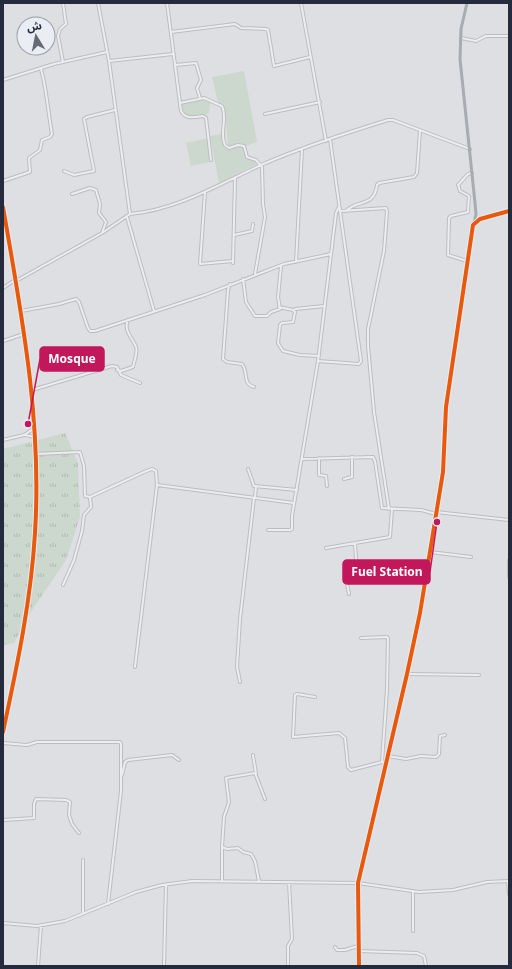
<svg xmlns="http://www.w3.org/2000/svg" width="512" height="969" font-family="'Noto Sans','Noto Sans Arabic',sans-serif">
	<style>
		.green { fill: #ccd7cd }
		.park { fill: url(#park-tufts) }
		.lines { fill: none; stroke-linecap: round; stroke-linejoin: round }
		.street-casing { stroke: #bbbdc1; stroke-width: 4 }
		.street { stroke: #ededf0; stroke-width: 2 }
		.secondary { stroke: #a8abb2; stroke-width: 3 }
		.cycleway-casing { stroke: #eaedf4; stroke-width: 6 }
		.cycleway { stroke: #e8590c; stroke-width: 4 }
		.leader { fill: none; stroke: #c2185b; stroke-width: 1.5 }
		.callout-dot { fill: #c2185b; stroke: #eaedf4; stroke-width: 1.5 }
		.callout { fill: #c2185b; stroke: #c2185b; stroke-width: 1.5 }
		.callout-label { font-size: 12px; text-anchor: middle; font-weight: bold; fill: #fff }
	</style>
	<defs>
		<pattern id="park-tufts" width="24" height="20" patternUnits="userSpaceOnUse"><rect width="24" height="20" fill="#ccd7cd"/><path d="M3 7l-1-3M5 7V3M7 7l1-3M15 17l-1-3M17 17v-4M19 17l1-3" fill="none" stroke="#afb9b1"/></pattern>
	</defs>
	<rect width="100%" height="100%" fill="#dddfe3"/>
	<!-- green -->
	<path class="green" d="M244 71 257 142 246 146 242 143 228 146 225 108 218 102 212 77Z
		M202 99 210 102 209 113 205 115 187 116 182 111 181 104Z
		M221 134 224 147 229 150 240 146 243 147 246 157 259 163 219 183 210 136Z
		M209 138 210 162 191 166 186 143Z"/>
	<!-- park -->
	<path class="park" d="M65 433 78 463 80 517 66 560 30 613 14 643 3 645V449Z"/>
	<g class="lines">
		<!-- street casing -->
		<g class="street-casing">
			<path id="street" d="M63 3 66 24 60 29 58 36 63 62
				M167 3 181 111C186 120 195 117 203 116L206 118 211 160
				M301 3 326 141
				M171 32 235 24 241 28 266 29 268 30 274 66 310 57
				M461 38 476 41 486 36H509
				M109 61 173 54
				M175 65 196 63 201 80 197 88 200 98
				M3 80 54 64 107 52
				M180 103 204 98 222 106C228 119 219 133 225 145L229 148 238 145 244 146 247 157 256 160 262 167 263 204 265 217 255 274
				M265 114 320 102
				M64 171 74 175 94 171 84 119 87 117 115 110
				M3 181 30 172 29 158 40 150 42 140 50 137 52 134C48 112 47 91 41 69
				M205 192 200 264 233 261
				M72 194 90 188 96 190 100 204 99 213 106 222 102 233
				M341 211 386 208 387 212 384 251 368 329V346L374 412 389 509
				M346 211C357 199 374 208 377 185L379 183 414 177 417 173 420 131
				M130 214C176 210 220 184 261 165 302 147 346 133 388 120H393L470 149
				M127 217 154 311
				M234 235 252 231 253 224
				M467 261 448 255 449 218 451 216 468 212 469 196 460 191 458 185 468 174 472 173
				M296 262 302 150
				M233 263 235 178
				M243 279 246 302 255 316H267L271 312 280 309 278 297 281 266
				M16 281 102 233 130 214 109 61 98 3
				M230 284 228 290 223 359 227 362 242 364C249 373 242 384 254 387
				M3 288 15 280
				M279 307 293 310 295 312 293 322 282 323 280 325 278 343 283 351 300 355 319 356
				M295 309 324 306
				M21 311 59 304 76 299 79 302 88 328 90 331H95L205 295 284 264 331 254
				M3 341 24 334
				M318 361 359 364 361 361 330 139
				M117 370 121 371 133 367C134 362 138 352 136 347 133 339 123 330 128 320
				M32 390 112 366 117 367 121 375 140 383
				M25 435 35 437
				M3 440 24 435 33 429
				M36 454 80 452 84 466 85 496 90 497
				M319 458V475L326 476 327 486
				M302 459 373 457 375 461 382 508 421 510 436 514
				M248 469 254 486 297 490
				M344 479 352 477V457
				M255 498 256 486
				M436 512 509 520
				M268 530H290L292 529V516L318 361 336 213 339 207
				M326 548 390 537 392 509
				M430 552 471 557
				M509 560V577
				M63 585 74 560 82 531 84 515 91 507 90 497 144 472 152 469 156 471 157 485 294 503
				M349 594 347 584 357 576 355 543
				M361 638 387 637 388 638 387 689 382 762
				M135 667 157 485
				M407 674 479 675
				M240 682 237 667 240 619 254 498
				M315 697 297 694 295 695 293 737 339 733 345 738 348 767 351 770 382 762 386 763
				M3 743 27 745 37 742H120L121 744V791L108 904
				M253 755 256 774
				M388 756 406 759 421 756 436 757 439 754 440 736 445 735
				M122 775 125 762 128 760 172 755 179 760
				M3 820 34 818V804L36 799 66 800 70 802 69 815 72 824 79 833
				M222 881V847
				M259 881 255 861 251 854 243 852 238 848 227 849 222 847 224 817 229 802 226 778 255 773 265 799
				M508 881 509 894
				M83 914V860
				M3 923 37 926 65 921 136 892 162 885 192 881 358 883 419 892 453 890 487 882 509 881
				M413 931V892
				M335 947 337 950H345L358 946
				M359 951 417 953 424 956 426 966
				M38 966 41 925
				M164 966 166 885
				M288 966V946L292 939 289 882"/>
		</g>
		<!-- street -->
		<use href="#street" class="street"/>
		<!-- secondary -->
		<path class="secondary" d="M467 3 461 29 460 59 475 203 476 214 474 223
			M3 207C22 317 42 420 35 533 31 601 17 666 3 732
			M359 966 358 883 407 674 420 613 443 472 446 407 473 225 480 219 509 211"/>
		<!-- cycleway casing -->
		<g class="cycleway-casing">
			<path id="cycleway" d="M3 207C22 317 42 420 35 533 31 601 17 666 3 732
				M359 966 358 883 407 674 420 613 443 472 446 407 473 225 480 219 509 211"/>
		</g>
		<!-- cycleway -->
		<use href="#cycleway" class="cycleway"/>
	</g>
	<!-- callouts -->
	<path class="leader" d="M28 424L40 359M437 522L430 572"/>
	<g class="callout-dot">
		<circle cx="28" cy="424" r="4"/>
		<circle cx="437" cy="522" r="4"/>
	</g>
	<g class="callout">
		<rect x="40" y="347" width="64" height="24" rx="4"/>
		<rect x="343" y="560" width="87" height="24" rx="4"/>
	</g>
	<g class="callout-label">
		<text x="72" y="363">Mosque</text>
		<text x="387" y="576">Fuel Station</text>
	</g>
	<!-- border -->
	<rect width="512" height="969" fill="none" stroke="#242b3d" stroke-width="8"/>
	<!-- north arrow -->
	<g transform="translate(36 36) rotate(350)"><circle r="19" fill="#eaedf4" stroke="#9b9fab"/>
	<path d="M0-3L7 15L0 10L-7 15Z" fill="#656a77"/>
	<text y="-6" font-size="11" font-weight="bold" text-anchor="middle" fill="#242b3d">ش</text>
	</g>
</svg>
